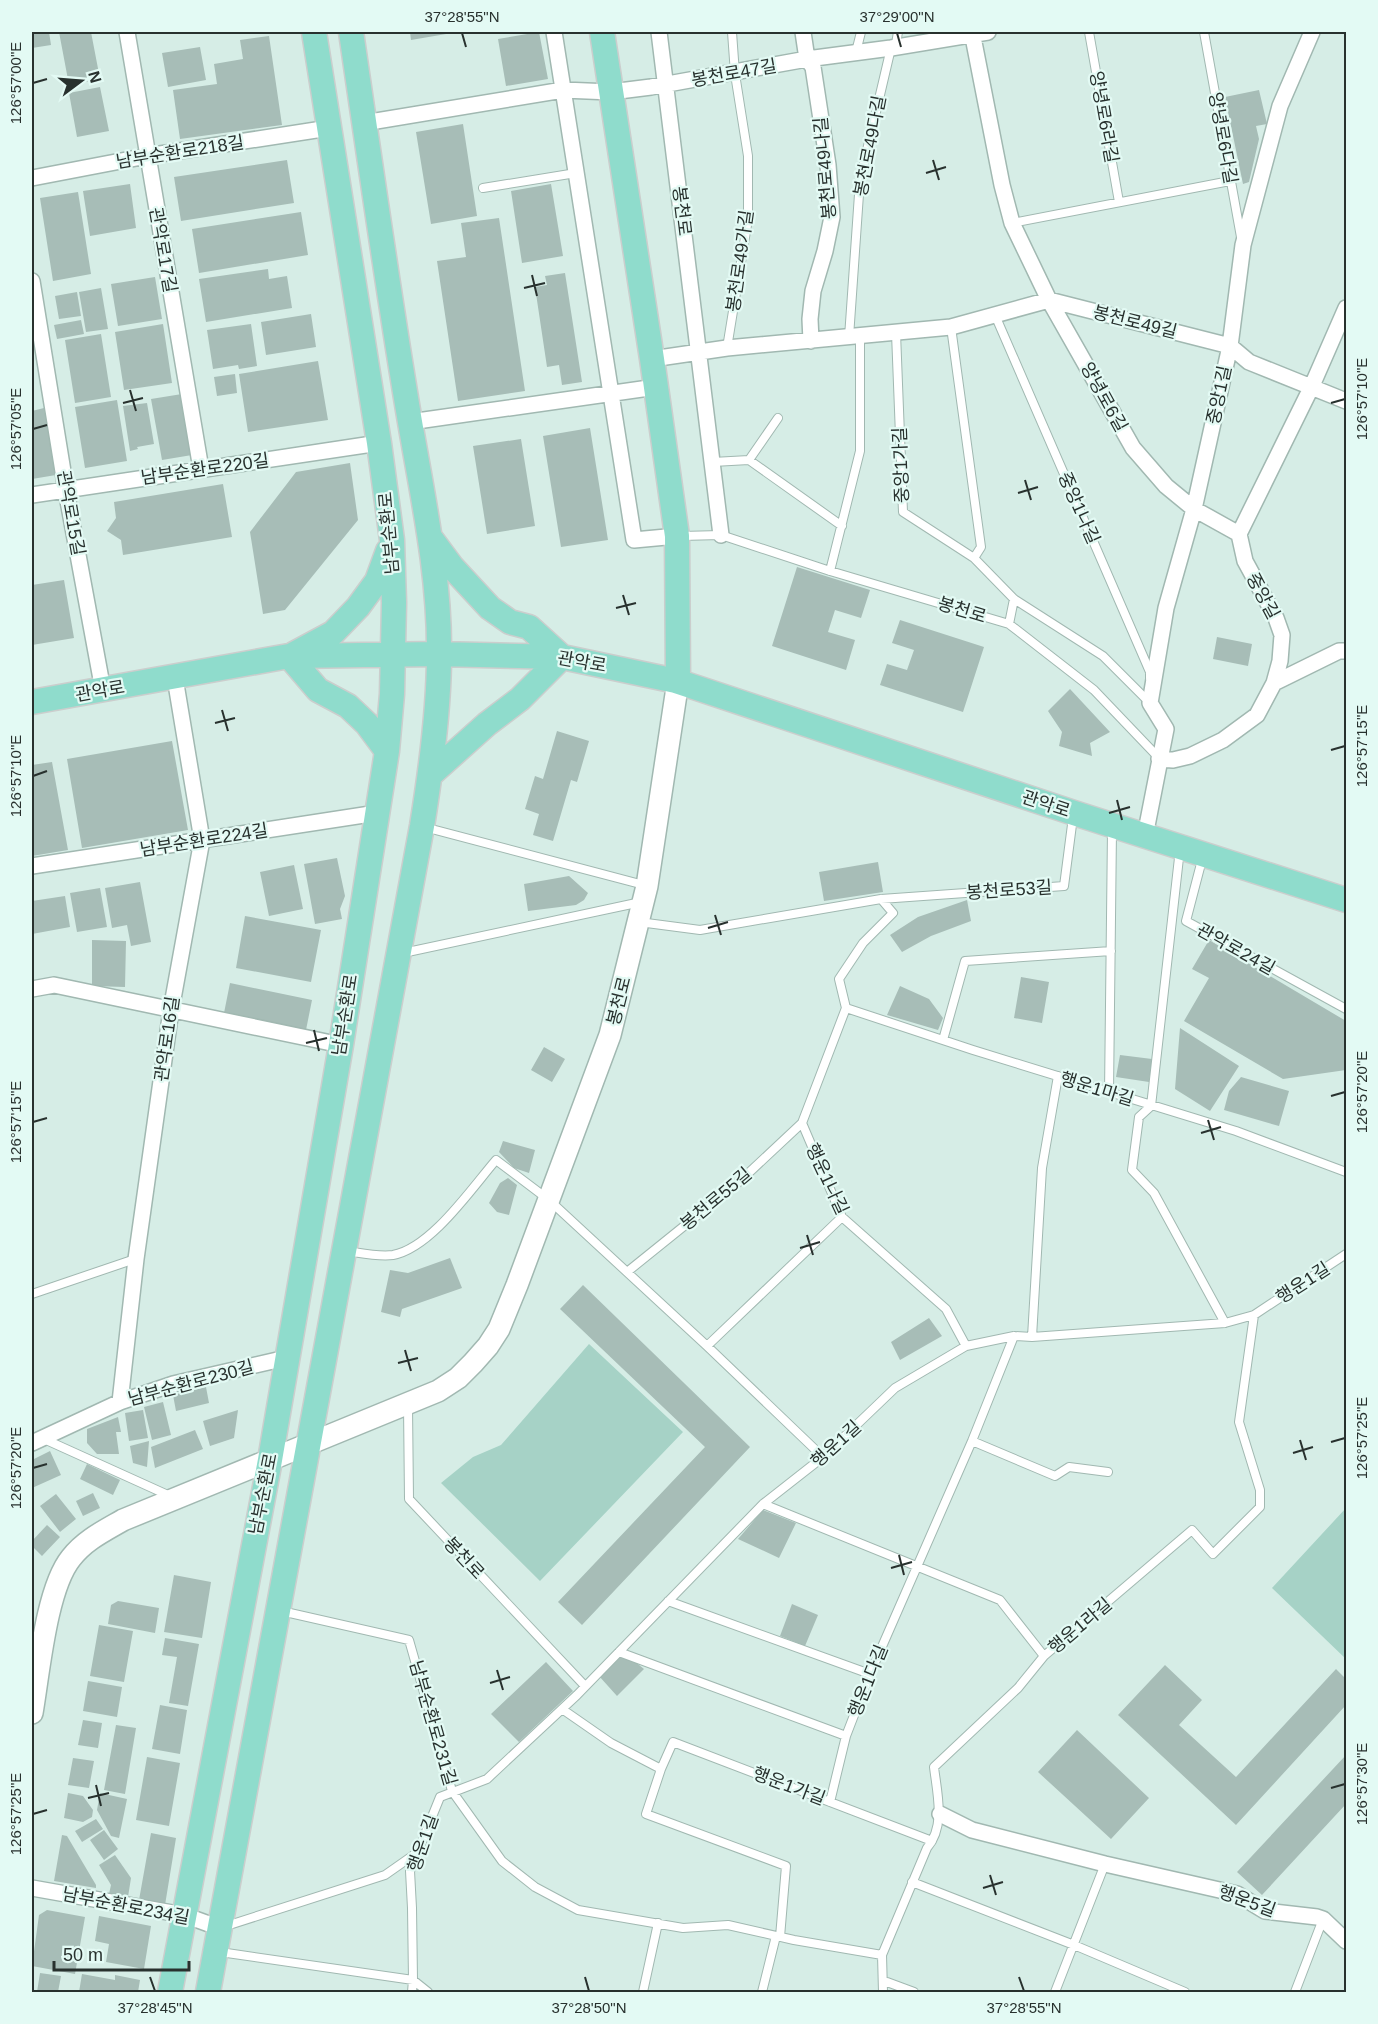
<svg xmlns="http://www.w3.org/2000/svg" width="1378" height="2024" font-family="Helvetica,'Noto Sans KR',sans-serif">
	<style>
		.green { fill: #a6d2c6 }
		.building { fill: #a7bdb7 }
		.lines { fill: none; stroke-linecap: round; stroke-linejoin: round }
		.lane-casing { stroke: #a1b8b1; stroke-width: 10 }
		.street-casing { stroke: #a1b8b1; stroke-width: 18 }
		.secondary-casing { stroke: #a1b8b1; stroke-width: 24 }
		.primary-casing { stroke: #cbcecd; stroke-width: 27 }
		.lane { stroke: #fff; stroke-width: 8 }
		.street { stroke: #fff; stroke-width: 15 }
		.secondary { stroke: #fff; stroke-width: 21 }
		.primary { stroke: #8fdccc; stroke-width: 24 }
		.ticks { fill: none; stroke: #28312e; stroke-width: 2 }
		.labels { text-anchor: middle; dominant-baseline: central; stroke-width: 4.5; stroke-linejoin: round; paint-order: stroke }
		.street-label { font-size: 18px; fill: #28312e; stroke: #e3faf4 }
		.neatline { fill: none; stroke: #28312e; stroke-width: 2 }
		.ticks-label { font-size: 15px; text-anchor: middle; fill: #28312e }
	</style>
	<rect width="100%" height="100%" fill="#d6ede6"/>
	<!-- green -->
	<path class="green" d="M589 1344 683 1432 540 1581 441 1483 473 1457 501 1445Z
		M1346 1508V1659L1272 1588Z"/>
	<!-- building -->
	<path class="building" d="M32 32H49L51 45 32 48Z
		M59 32H91L100 79 69 85Z
		M410 32H452V33L411 40Z
		M539 32 548 79 506 86 498 39Z
		M269 36 282 125 180 139 173 90 217 84 214 64 243 59 240 40Z
		M200 47 206 80 168 87 162 53Z
		M100 87 109 131 77 137 69 93Z
		M1259 90 1267 124 1256 126 1259 139 1249 182 1243 184 1225 97Z
		M463 124 477 216 431 224 416 132Z
		M287 160 294 203 181 221 174 177Z
		M130 184 136 228 90 236 83 191Z
		M551 184 563 256 522 263 511 191Z
		M78 192 91 274 53 281 40 198Z
		M301 212 308 255 199 273 192 229Z
		M499 218 525 391 458 401 437 261 466 257 461 223Z
		M268 269 269 279 287 276 292 308 206 322 199 279Z
		M565 273 582 382 562 385 559 365 547 367 535 287 547 285 545 276Z
		M155 277 162 319 118 326 111 284Z
		M101 288 108 329 86 332 79 292Z
		M77 292 81 316 59 319 55 296Z
		M311 314 316 347 266 355 261 322Z
		M81 320 84 334 57 339 54 325Z
		M163 324 172 383 124 390 115 332Z
		M251 324 257 366 239 369 238 365 213 369 207 330Z
		M101 334 111 397 75 403 65 340Z
		M318 361 328 420 248 432 239 374Z
		M235 374 237 393 217 396 214 377Z
		M182 394 192 455 162 460 151 399Z
		M117 400 127 461 85 468 75 407Z
		M147 403 154 444 137 447 138 449 130 451 123 406Z
		M44 408 56 475 32 479V411Z
		M590 428 608 540 561 547 543 436Z
		M521 439 535 526 487 534 473 446Z
		M350 463 358 520 285 610 263 614 250 532 296 472Z
		M223 484 232 537 123 555 121 540 107 531 116 518 114 502Z
		M797 567 870 590 861 618 835 610 828 632 855 640 846 670 772 646Z
		M64 580 74 638 32 645V585Z
		M900 620 984 647 963 712 880 685 887 664 907 670 914 650 892 643Z
		M1217 637 1252 644 1248 666 1213 659Z
		M1070 689 1110 732 1090 743 1092 756 1059 746 1062 732 1048 711Z
		M557 731 589 741 577 782 571 780 553 841 533 835 539 814 525 809 535 776 543 779Z
		M172 741 188 830 82 848 67 759Z
		M52 762 68 850 32 856V765Z
		M337 858 345 896 340 909 342 919 315 924 304 864Z
		M878 862 883 892 824 901 819 872Z
		M294 865 303 909 269 916 260 872Z
		M569 876 588 893 584 900 576 905 528 911 524 884Z
		M140 882 151 942 131 946 127 925 112 928 105 888Z
		M100 888 107 927 77 932 70 893Z
		M65 896 70 927 32 934V901Z
		M967 900 971 921 931 936 902 952 890 935 918 917Z
		M245 916 321 930 311 982 236 968Z
		M92 940 126 941 125 987 92 986Z
		M1209 940 1346 1021V1070L1283 1079 1184 1021 1209 978 1192 969Z
		M1021 977 1049 982 1042 1023 1014 1018Z
		M230 983 312 1000 306 1030 224 1013Z
		M900 986 929 999 943 1018 938 1030 887 1015Z
		M1180 1028 1239 1066 1210 1111 1175 1089Z
		M544 1047 565 1059 552 1082 531 1070Z
		M1120 1055 1152 1059 1149 1082 1116 1077Z
		M1241 1077 1289 1091 1279 1126 1224 1110 1229 1091Z
		M503 1141 535 1150 529 1173 514 1168 499 1152Z
		M508 1178 517 1185 509 1215 497 1212 489 1203 500 1183Z
		M450 1258 462 1288 402 1309 400 1317 381 1312 390 1270 408 1273Z
		M583 1285 750 1447 582 1625 558 1602 705 1447 560 1309Z
		M929 1318 942 1336 900 1360 891 1342Z
		M206 1387 209 1403 176 1411 173 1395Z
		M163 1402 171 1435 152 1440 144 1407Z
		M143 1410 148 1438 129 1441 125 1413Z
		M238 1410 234 1438 210 1446 203 1421Z
		M118 1417 121 1432H116L119 1454H97L87 1443V1429Z
		M195 1430 203 1449 155 1468 151 1447Z
		M149 1441 147 1467 133 1463 130 1446Z
		M50 1451 61 1475 32 1488V1460Z
		M87 1464 120 1480 113 1495 80 1479Z
		M93 1493 100 1508 83 1516 76 1501Z
		M56 1494 76 1519 60 1532 40 1506Z
		M763 1510 796 1523 779 1558 738 1539Z
		M47 1525 60 1537 42 1556 32 1546V1541Z
		M174 1575 211 1582 202 1638 164 1632Z
		M118 1601 159 1608 155 1633 108 1624 111 1605Z
		M792 1604 818 1615 805 1646 780 1636Z
		M99 1625 133 1631 124 1682 90 1676Z
		M165 1638 199 1644 188 1706 169 1703 177 1657 162 1655Z
		M622 1651 644 1669 617 1696 599 1676Z
		M546 1662 573 1691 519 1742 491 1714Z
		M1165 1665 1202 1700 1179 1725 1236 1777 1336 1669 1346 1679V1705L1236 1825 1118 1715Z
		M88 1681 122 1687 117 1717 83 1711Z
		M160 1705 187 1710 180 1754 152 1749Z
		M83 1720 102 1723 98 1748 78 1745Z
		M116 1725 136 1728 125 1794 104 1790Z
		M1077 1730 1149 1798 1111 1839 1038 1772Z
		M1346 1755V1804L1262 1895 1237 1872Z
		M147 1757 180 1763 169 1826 136 1820Z
		M73 1758 94 1761 89 1788 68 1785Z
		M68 1793 83 1796 93 1810 92 1817 83 1822 64 1818Z
		M100 1793 127 1799 119 1838 111 1836 97 1810Z
		M96 1819 103 1829 82 1842 75 1831Z
		M104 1830 118 1849 104 1860 90 1840Z
		M151 1833 176 1838 165 1905 139 1900Z
		M62 1835 67 1836 96 1885V1888L54 1881Z
		M115 1855 131 1878 128 1897 109 1894 111 1885 99 1865Z
		M47 1910 85 1917 75 1974 32 1966 39 1915Z
		M99 1916 151 1926 144 1969 106 1962 109 1944 95 1941Z
		M40 1973 61 1976 58 1992H37Z
		M82 1974 115 1980V1975L140 1980 138 1992H79Z"/>
	<g class="lines">
		<!-- lane casing -->
		<g class="lane-casing">
			<path id="lane" d="M1089 32 1119 202
				M1204 32 1241 237
				M856 52 861 32
				M483 188 576 173
				M1012 223 1230 181
				M995 315 1150 672V678
				M951 327 981 547 974 558 1014 599 1103 656 1149 702
				M896 333 903 512 974 558
				M849 337 860 180 891 48 896 44 898 32
				M727 348 748 219V156L735 74 732 32
				M749 460 778 418
				M713 462 749 460 842 526
				M681 536 721 535 830 571 1009 624 1094 690 1159 758
				M830 571 860 451V336
				M1009 624 1014 599
				M424 827 644 885
				M1180 849 1151 1106 1139 1117 1132 1170 1154 1193 1225 1323
				M1203 856 1186 921 1346 1009
				M639 922 700 930 881 899 1064 886 1073 817
				M403 953 641 902
				M846 1008 973 1050 1236 1131 1346 1172
				M846 1008 802 1123 842 1217 946 1309 966 1346
				M846 1008 839 979 863 943 893 913 881 899
				M943 1040 965 961 1111 951
				M1109 1093 1112 830
				M347 1251C361 1253 378 1257 393 1255 431 1248 471 1189 496 1160L549 1200 707 1346 823 1457
				M627 1272 740 1181 802 1123
				M32 1294 135 1259
				M1032 1337 1042 1168 1058 1076
				M707 1346 842 1217
				M408 1406 409 1499 585 1686
				M44 1439 170 1496
				M972 1441 1055 1476 1069 1467 1108 1472
				M763 1504 1000 1600 1044 1656
				M668 1601 870 1674
				M281 1611 409 1640 452 1791 502 1861 535 1887 578 1910 683 1928 728 1925 794 1940 882 1955
				M619 1652 846 1736
				M562 1709 611 1743 661 1769 646 1814 786 1866 780 1937
				M661 1769 673 1742 932 1841
				M830 1802 846 1736 870 1674 972 1441 1014 1336
				M912 1882 1074 1945 1185 1992
				M223 1927 385 1875 415 1854
				M220 1952 413 1980 428 1992
				M883 1984 887 1982 914 1992
				M412 1992 413 1980 412 1908 410 1871 440 1797 487 1779 577 1695 763 1504 823 1457 895 1388 966 1346 1014 1336 1032 1337 1225 1323 1254 1315 1346 1254
				M643 1992 658 1923
				M762 1992 776 1936
				M883 1992 882 1955 927 1848C946 1826 937 1793 934 1767L1018 1688 1044 1656 1192 1530 1213 1554 1260 1507V1490L1239 1422 1254 1315
				M1055 1992 1105 1864
				M1295 1992 1323 1919"/>
		</g>
		<!-- street casing -->
		<g class="street-casing">
			<path id="street" d="M127 32 201 469
				M554 32 634 540 677 536
				M659 32 721 535
				M803 32 807 59 813 67 828 165 832 217 825 251 813 291 810 319 811 341
				M972 32 1002 185 1012 223 1049 300 1133 448 1166 486 1194 509 1239 534
				M364 123 563 90 611 92 651 87 807 59 891 48 988 32
				M32 178 147 156 329 128
				M32 281 66 490 103 690
				M652 359 727 348 951 327 1049 300 1230 346 1249 362 1346 401
				M410 422 656 387
				M32 495 379 443
				M1274 683 1339 651H1346
				M1159 759 1173 760 1190 756 1223 740 1257 715 1274 683 1280 661 1282 635 1276 618 1245 561 1239 534 1311 388 1346 308
				M1145 836 1166 729 1150 703 1166 608 1194 509 1230 346 1243 245 1280 106 1312 32
				M32 866 377 813
				M32 989 54 985 341 1045
				M120 1402 136 1259 171 1010 202 840 175 678
				M32 1443 120 1402 173 1384 286 1358
				M940 1814 972 1830 1105 1864 1237 1894 1265 1911 1317 1917 1323 1919 1346 1941
				M32 1888 184 1915 220 1928"/>
		</g>
		<!-- secondary casing -->
		<g class="secondary-casing">
			<path id="secondary" d="M32 1713C39 1673 46 1589 71 1558 85 1540 104 1531 123 1520L438 1391 458 1378 473 1363 488 1346 499 1329 517 1285 610 1035 647 886 678 681"/>
		</g>
		<!-- primary casing -->
		<g class="primary-casing">
			<path id="primary" d="M602 32 652 359 677 536 678 681
				M432 540 452 567 490 608 510 622 529 627 562 657
				M294 654 333 633 358 607 377 581 388 551
				M289 656 318 690 348 706 367 724 387 751
				M32 702 289 656 439 654 562 657 676 681 1074 813 1346 900
				M430 775 487 724 520 699 562 657
				M170 1992 270 1460 341 1045 387 751 392 694 394 603 392 540 379 443 314 32
				M208 1992 422 826C431 770 439 712 439 655 440 576 423 499 410 422 388 292 370 161 351 32"/>
		</g>
		<!-- lane -->
		<use href="#lane" class="lane"/>
		<!-- street -->
		<use href="#street" class="street"/>
		<!-- secondary -->
		<use href="#secondary" class="secondary"/>
		<!-- primary -->
		<use href="#primary" class="primary"/>
	</g>
	<!-- ticks -->
	<path class="ticks" d="M462 33 466 47M897 33 901 47M33 83 47 79M933 160 939 180M926 173 946 167M532 275 537 296M524 288 545 283M130 390 136 411M123 403 143 398M1331 403 1345 399M33 429 47 425M1025 480 1031 500M1018 493 1038 487M623 595 629 615M616 608 636 603M222 710 228 731M215 723 235 718M1331 750 1345 746M33 776 47 771M1117 800 1122 820M1109 813 1130 807M715 915 721 935M708 928 728 922M314 1030 319 1051M306 1043 327 1038M1331 1096 1345 1092M1208 1120 1214 1140M33 1122 47 1118M1201 1133 1221 1127M807 1235 813 1255M800 1248 820 1242M405 1350 411 1371M398 1363 418 1358M1300 1440 1306 1460M1331 1442 1345 1438M1293 1453 1313 1447M33 1468 47 1464M899 1555 904 1575M891 1568 912 1562M497 1670 503 1690M490 1683 510 1677M96 1785 101 1806M1331 1788 1345 1784M88 1798 109 1793M33 1814 47 1810M990 1875 996 1895M983 1888 1003 1882M150 1977 155 1991M585 1977 589 1991M1019 1977 1024 1991"/>
	<g class="labels">
		<!-- street labels -->
		<g class="street-label">
			<text transform="translate(734 73) rotate(-10)">봉천로47길</text>
			<text transform="translate(1104 117) rotate(80)">양녕로6라길</text>
			<text transform="translate(1223 138) rotate(80)">양녕로6다길</text>
			<text transform="translate(870 146) rotate(-79)">봉천로49다길</text>
			<text transform="translate(180 152) rotate(-9)">남부순환로218길</text>
			<text transform="translate(825 168) rotate(-95)">봉천로49나길</text>
			<text transform="translate(682 211) rotate(83)">봉천로</text>
			<text transform="translate(163 250) rotate(80)">관악로17길</text>
			<text transform="translate(740 261) rotate(-82)">봉천로49가길</text>
			<text transform="translate(1135 322) rotate(14)">봉천로49길</text>
			<text transform="translate(1219 395) rotate(-78)">중앙1길</text>
			<text transform="translate(1104 397) rotate(61)">양녕로6길</text>
			<text transform="translate(901 465) rotate(-92)">중앙1가길</text>
			<text transform="translate(205 469) rotate(-8)">남부순환로220길</text>
			<text transform="translate(1079 508) rotate(66)">중앙1나길</text>
			<text transform="translate(71 513) rotate(80)">관악로15길</text>
			<text transform="translate(389 533) rotate(-95)">남부순환로</text>
			<text transform="translate(1263 596) rotate(62)">중앙길</text>
			<text transform="translate(962 610) rotate(17)">봉천로</text>
			<text transform="translate(582 662) rotate(10)">관악로</text>
			<text transform="translate(100 691) rotate(-10)">관악로</text>
			<text transform="translate(1046 804) rotate(18)">관악로</text>
			<text transform="translate(204 840) rotate(-9)">남부순환로224길</text>
			<text transform="translate(1009 890) rotate(-4)">봉천로53길</text>
			<text transform="translate(1236 949) rotate(29)">관악로24길</text>
			<text transform="translate(619 1001) rotate(-76)">봉천로</text>
			<text transform="translate(345 1015) rotate(-81)">남부순환로</text>
			<text transform="translate(167 1039) rotate(-82)">관악로16길</text>
			<text transform="translate(1097 1089) rotate(17)">행운1마길</text>
			<text transform="translate(827 1179) rotate(65)">행운1나길</text>
			<text transform="translate(716 1199) rotate(-40)">봉천로55길</text>
			<text transform="translate(1303 1283) rotate(-33)">행운1길</text>
			<text transform="translate(191 1383) rotate(-15)">남부순환로230길</text>
			<text transform="translate(836 1444) rotate(-42)">행운1길</text>
			<text transform="translate(263 1494) rotate(-79)">남부순환로</text>
			<text transform="translate(464 1558) rotate(47)">봉천로</text>
			<text transform="translate(1080 1626) rotate(-40)">행운1라길</text>
			<text transform="translate(868 1681) rotate(-68)">행운1다길</text>
			<text transform="translate(433 1723) rotate(74)">남부순환로231길</text>
			<text transform="translate(789 1786) rotate(21)">행운1가길</text>
			<text transform="translate(423 1843) rotate(-71)">행운1길</text>
			<text transform="translate(1247 1901) rotate(20)">행운5길</text>
			<text transform="translate(126 1906) rotate(11)">남부순환로234길</text>
		</g>
	</g>
	<!-- border -->
	<rect width="1378" height="2024" fill="none" stroke="#e3faf4" stroke-width="66"/>
	<!-- north arrow -->
	<g transform="translate(81 81) rotate(74)" stroke="#e3faf4" stroke-width="4.5" paint-order="stroke">
	<path d="M0-4.5L10 22L0 15L-10 22Z" fill="#28312e"/>
	<text y="-9" font-size="16" font-weight="bold" text-anchor="middle" fill="#28312e">N</text>
	</g>
	<!-- scale -->
	<path d="M54 1961v9h135v-9" fill="none" stroke="#28312e" stroke-width="3"/>
	<text x="63" y="1961" font-size="18" fill="#28312e" stroke="#e3faf4" stroke-width="4.5" paint-order="stroke">50 m</text>
	<rect x="33" y="33" width="1312" height="1958" class="neatline"/>
	<g class="ticks-label">
		<text x="462" y="22">37°28'55"N</text>
		<text x="897" y="22">37°29'00"N</text>
		<text transform="translate(16 83) rotate(-90)" y="5">126°57'00"E</text>
		<text transform="translate(1362 399) rotate(-90)" y="5">126°57'10"E</text>
		<text transform="translate(16 429) rotate(-90)" y="5">126°57'05"E</text>
		<text transform="translate(1362 746) rotate(-90)" y="5">126°57'15"E</text>
		<text transform="translate(16 776) rotate(-90)" y="5">126°57'10"E</text>
		<text transform="translate(1362 1092) rotate(-90)" y="5">126°57'20"E</text>
		<text transform="translate(16 1122) rotate(-90)" y="5">126°57'15"E</text>
		<text transform="translate(1362 1438) rotate(-90)" y="5">126°57'25"E</text>
		<text transform="translate(16 1468) rotate(-90)" y="5">126°57'20"E</text>
		<text transform="translate(1362 1784) rotate(-90)" y="5">126°57'30"E</text>
		<text transform="translate(16 1814) rotate(-90)" y="5">126°57'25"E</text>
		<text x="155" y="2013">37°28'45"N</text>
		<text x="589" y="2013">37°28'50"N</text>
		<text x="1024" y="2013">37°28'55"N</text>
	</g>
</svg>
